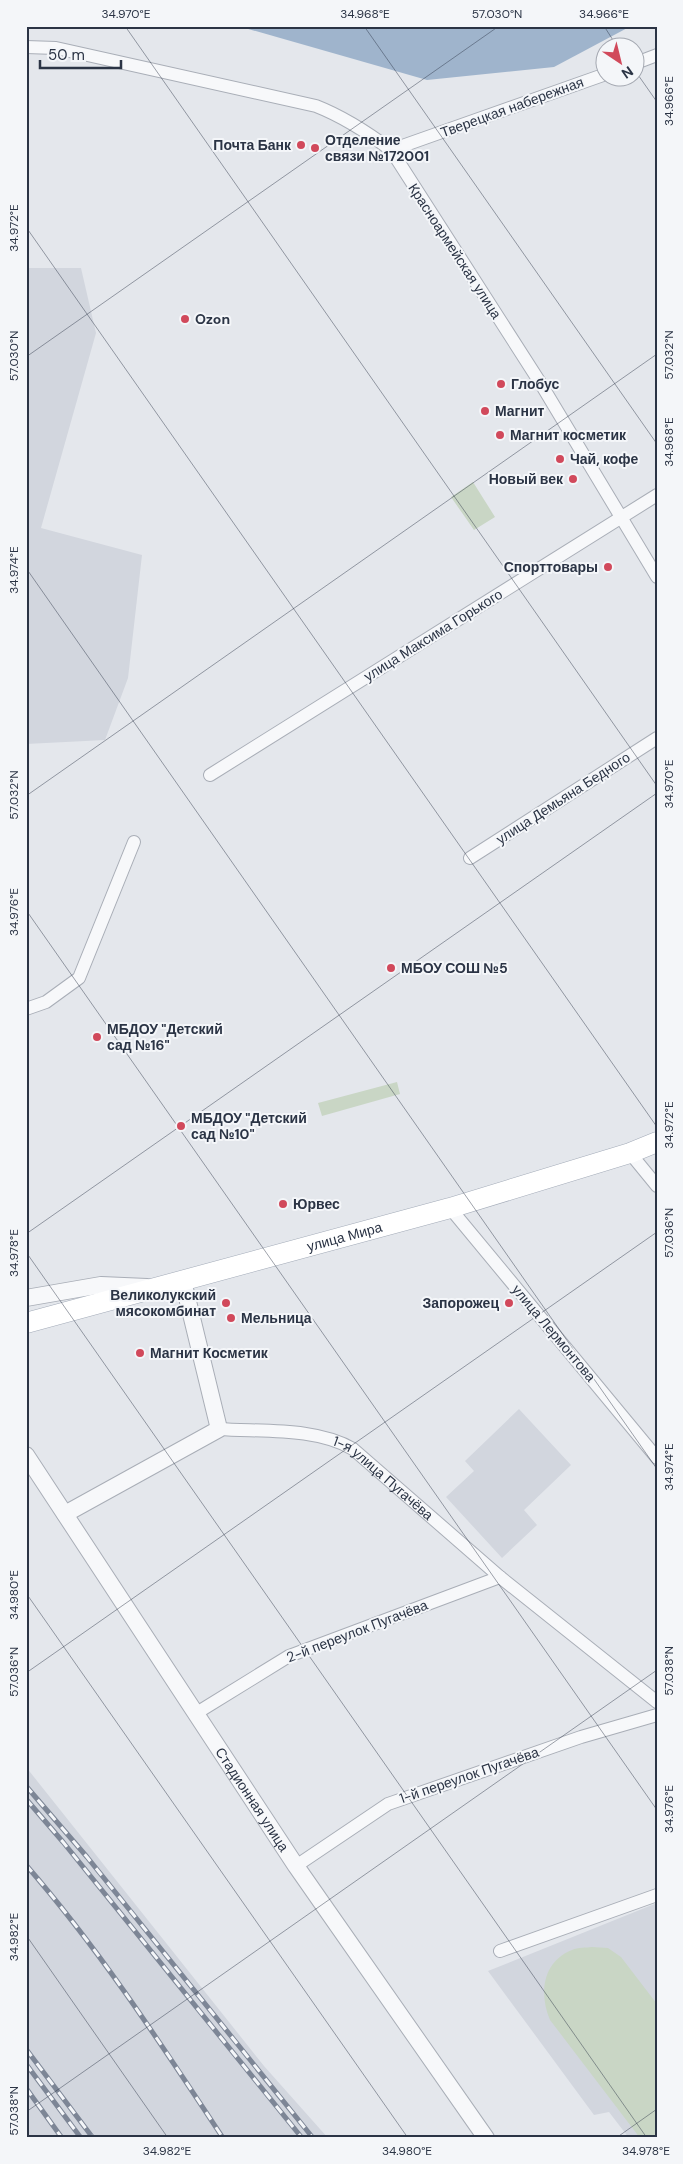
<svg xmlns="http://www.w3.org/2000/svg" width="683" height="2164" font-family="'DM Sans',sans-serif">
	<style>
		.built { fill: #d2d6de }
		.green { fill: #c9d6c5 }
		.water { fill: #9fb4cc }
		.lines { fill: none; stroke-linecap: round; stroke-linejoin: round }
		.minor-casing { stroke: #a9aeb7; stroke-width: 14 }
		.tertiary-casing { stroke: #a9aeb7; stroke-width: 18 }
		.primary-casing { stroke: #a3abb8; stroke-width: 21 }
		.minor { stroke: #f7f8fa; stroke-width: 12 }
		.tertiary { stroke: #f7f8fa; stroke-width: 16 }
		.primary { stroke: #fff; stroke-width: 20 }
		.rail-casing { stroke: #7d8696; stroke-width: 5 }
		.rail { stroke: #f4f6f9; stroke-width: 3; stroke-dasharray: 9; stroke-linecap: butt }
		.ticks { fill: none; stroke: #2b3445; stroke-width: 1; stroke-opacity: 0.45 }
		.poi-dot { fill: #d1495b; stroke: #f4f6f9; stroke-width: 2 }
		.labels { text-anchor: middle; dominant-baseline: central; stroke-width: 4; stroke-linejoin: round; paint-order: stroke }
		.street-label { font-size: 14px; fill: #2b3445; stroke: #f4f6f9 }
		.poi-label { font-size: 14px; font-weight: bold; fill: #2b3445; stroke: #f4f6f9; text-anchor: start }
		.neatline { fill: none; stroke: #2b3445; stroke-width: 2 }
		.ticks-label { font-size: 12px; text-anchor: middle; fill: #2b3445 }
	</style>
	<rect width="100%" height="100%" fill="#e4e7ec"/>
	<!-- built -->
	<path class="built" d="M26 268H81L96 333 41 528 142 555 128 678 105 740 26 744Z
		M519 1409 571 1465 524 1510 537 1525 502 1558 446 1497 474 1471 465 1461Z
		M26 1767 264 2066 328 2138H26Z
		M657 1903V2138H629L609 2112 594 2115 488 1971Z"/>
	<!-- green -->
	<path class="green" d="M473 482 495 517 474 530 451 497Z
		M397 1082 400 1094 322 1116 318 1103Z
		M592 1947 608 1948 621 1957 657 2004V2138H640L550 2020C539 1994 542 1962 572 1950 578 1947 586 1948 592 1947Z"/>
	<!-- water -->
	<path class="water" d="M238 26H631L554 67 427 80Z"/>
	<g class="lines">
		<!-- minor casing -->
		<g class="minor-casing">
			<g id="minor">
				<path d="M26 47 56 48 316 106C344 117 367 132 391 150L541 384 657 577"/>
				<path d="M636 63 657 55"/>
				<path d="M391 150 606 74"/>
				<path d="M210 775 657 495"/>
				<path d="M470 858 657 738"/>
				<path d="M26 1009 46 1002 79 978 134 842"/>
				<path d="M630 1153 657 1186"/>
				<path d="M450 1208 657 1458"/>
				<path id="s1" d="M219 1429C261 1432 316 1427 353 1449L500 1577 657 1702"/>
				<path d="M195 1714 289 1656 500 1577"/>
				<path d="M296 1866 388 1804 581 1737 657 1715"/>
				<path d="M500 1951 657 1895"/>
			</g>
		</g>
		<!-- tertiary casing -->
		<g class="tertiary-casing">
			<g id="tertiary">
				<path d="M26 1298 101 1285 147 1287"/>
				<path id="s2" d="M26 1455 296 1866 486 2138"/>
				<path d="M65 1514 219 1429 183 1281"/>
			</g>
		</g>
		<!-- primary casing -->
		<g class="primary-casing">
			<g id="primary">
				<path id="s3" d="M26 1323 450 1208 630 1153 657 1142"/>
			</g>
		</g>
		<!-- minor -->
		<use href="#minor" class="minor"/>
		<!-- tertiary -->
		<use href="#tertiary" class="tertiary"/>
		<!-- primary -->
		<use href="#primary" class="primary"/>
		<!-- rail casing -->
		<g class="rail-casing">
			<path id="rail" d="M26 1786 87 1857 313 2138
				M26 1799 63 1842 302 2138
				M26 1865C100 1950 161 2044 223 2138
				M26 2049 93 2138
				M26 2064 81 2138
				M26 2088 62 2138"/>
		</g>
		<!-- rail -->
		<use href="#rail" class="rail"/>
	</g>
	<!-- ticks -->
	<path class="ticks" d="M125 26 657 786M364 26 657 444M604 26 618 48M636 72 657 102M26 227 657 1127M26 357 499 26M26 568 657 1469M26 796 657 354M26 910 657 1810M26 1234 657 793M26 1252 647 2138M26 1593 408 2138M26 1673 657 1232M26 1935 168 2138M26 2112 657 1670M616 2138 657 2109"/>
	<!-- markers -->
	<g class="poi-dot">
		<circle cx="301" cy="145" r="5"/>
		<circle cx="315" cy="148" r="5"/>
		<circle cx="185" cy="319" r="5"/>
		<circle cx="501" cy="384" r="5"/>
		<circle cx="485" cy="411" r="5"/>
		<circle cx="500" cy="435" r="5"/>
		<circle cx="560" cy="459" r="5"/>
		<circle cx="573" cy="479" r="5"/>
		<circle cx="608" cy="567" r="5"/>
		<circle cx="391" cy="968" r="5"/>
		<circle cx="97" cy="1037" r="5"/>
		<circle cx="181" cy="1126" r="5"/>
		<circle cx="283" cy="1204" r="5"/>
		<circle cx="226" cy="1303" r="5"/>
		<circle cx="509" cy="1303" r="5"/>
		<circle cx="231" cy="1318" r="5"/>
		<circle cx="140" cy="1353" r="5"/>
	</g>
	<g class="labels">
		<!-- street labels -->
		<g class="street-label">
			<text transform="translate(512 107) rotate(-20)">Тверецкая набережная</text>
			<text transform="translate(455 251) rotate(57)">Красноармейская улица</text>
			<text transform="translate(433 635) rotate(-32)">улица Максима Горького</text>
			<text transform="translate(563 798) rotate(-33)">улица Демьяна Бедного</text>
			<text stroke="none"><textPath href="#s3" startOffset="330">улица Мира</textPath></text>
			<text transform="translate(554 1333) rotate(50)">улица Лермонтова</text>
			<text stroke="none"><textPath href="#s1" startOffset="178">1-я улица Пугачёва</textPath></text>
			<text transform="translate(357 1631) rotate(-21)">2-й переулок Пугачёва</text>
			<text transform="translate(469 1775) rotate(-19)">1-й переулок Пугачёва</text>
			<text stroke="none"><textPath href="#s2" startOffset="412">Стадионная улица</textPath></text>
		</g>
		<!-- poi labels -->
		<g class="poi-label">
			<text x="325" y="140">Отделение<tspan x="325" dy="16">связи №172001</tspan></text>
			<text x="291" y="145" text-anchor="end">Почта Банк</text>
			<text x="195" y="319">Ozon</text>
			<text x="511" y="384">Глобус</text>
			<text x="495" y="411">Магнит</text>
			<text x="510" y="435">Магнит косметик</text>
			<text x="570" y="459">Чай, кофе</text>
			<text x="563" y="479" text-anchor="end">Новый век</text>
			<text x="598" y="567" text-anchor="end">Спорттовары</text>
			<text x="401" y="968">МБОУ СОШ №5</text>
			<text x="107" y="1029">МБДОУ "Детский<tspan x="107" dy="16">сад №16"</tspan></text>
			<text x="191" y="1118">МБДОУ "Детский<tspan x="191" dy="16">сад №10"</tspan></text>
			<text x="293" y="1204">Юрвес</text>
			<text x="216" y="1295" text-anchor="end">Великолукский<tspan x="216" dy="16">мясокомбинат</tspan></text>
			<text x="499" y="1303" text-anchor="end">Запорожец</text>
			<text x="241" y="1318">Мельница</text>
			<text x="150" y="1353">Магнит Косметик</text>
		</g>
	</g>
	<!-- border -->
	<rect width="683" height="2164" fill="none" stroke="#f4f6f9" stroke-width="55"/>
	<!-- north arrow -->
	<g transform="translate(620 62) rotate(145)"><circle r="24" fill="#f4f6f9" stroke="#a4a8b1"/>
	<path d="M0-4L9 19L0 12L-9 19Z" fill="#d1495b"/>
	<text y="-8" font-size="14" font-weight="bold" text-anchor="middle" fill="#2b3445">N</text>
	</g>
	<!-- scale -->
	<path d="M40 60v8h81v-8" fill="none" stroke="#2b3445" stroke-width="2.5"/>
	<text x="48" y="60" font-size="15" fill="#2b3445" stroke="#f4f6f9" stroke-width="4" paint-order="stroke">50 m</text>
	<rect x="28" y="28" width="628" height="2108" class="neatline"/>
	<g class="ticks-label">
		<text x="126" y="18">34.970°E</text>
		<text x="365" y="18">34.968°E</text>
		<text x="497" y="18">57.030°N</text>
		<text x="604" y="18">34.966°E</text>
		<text transform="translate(669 101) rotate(-90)" y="4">34.966°E</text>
		<text transform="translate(14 228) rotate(-90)" y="4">34.972°E</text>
		<text transform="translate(669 355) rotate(-90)" y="4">57.032°N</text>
		<text transform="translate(14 356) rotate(-90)" y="4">57.030°N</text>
		<text transform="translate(669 442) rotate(-90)" y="4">34.968°E</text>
		<text transform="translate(14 570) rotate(-90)" y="4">34.974°E</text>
		<text transform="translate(669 784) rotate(-90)" y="4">34.970°E</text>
		<text transform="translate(14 795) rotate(-90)" y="4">57.032°N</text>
		<text transform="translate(14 912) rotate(-90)" y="4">34.976°E</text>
		<text transform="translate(669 1125) rotate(-90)" y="4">34.972°E</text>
		<text transform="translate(669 1233) rotate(-90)" y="4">57.036°N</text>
		<text transform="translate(14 1253) rotate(-90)" y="4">34.978°E</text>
		<text transform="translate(669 1467) rotate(-90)" y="4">34.974°E</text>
		<text transform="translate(14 1595) rotate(-90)" y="4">34.980°E</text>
		<text transform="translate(669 1671) rotate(-90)" y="4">57.038°N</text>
		<text transform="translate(14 1672) rotate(-90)" y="4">57.036°N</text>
		<text transform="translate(669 1809) rotate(-90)" y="4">34.976°E</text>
		<text transform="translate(14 1937) rotate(-90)" y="4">34.982°E</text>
		<text transform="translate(14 2111) rotate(-90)" y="4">57.038°N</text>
		<text x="167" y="2155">34.982°E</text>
		<text x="407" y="2155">34.980°E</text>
		<text x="646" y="2155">34.978°E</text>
	</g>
</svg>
